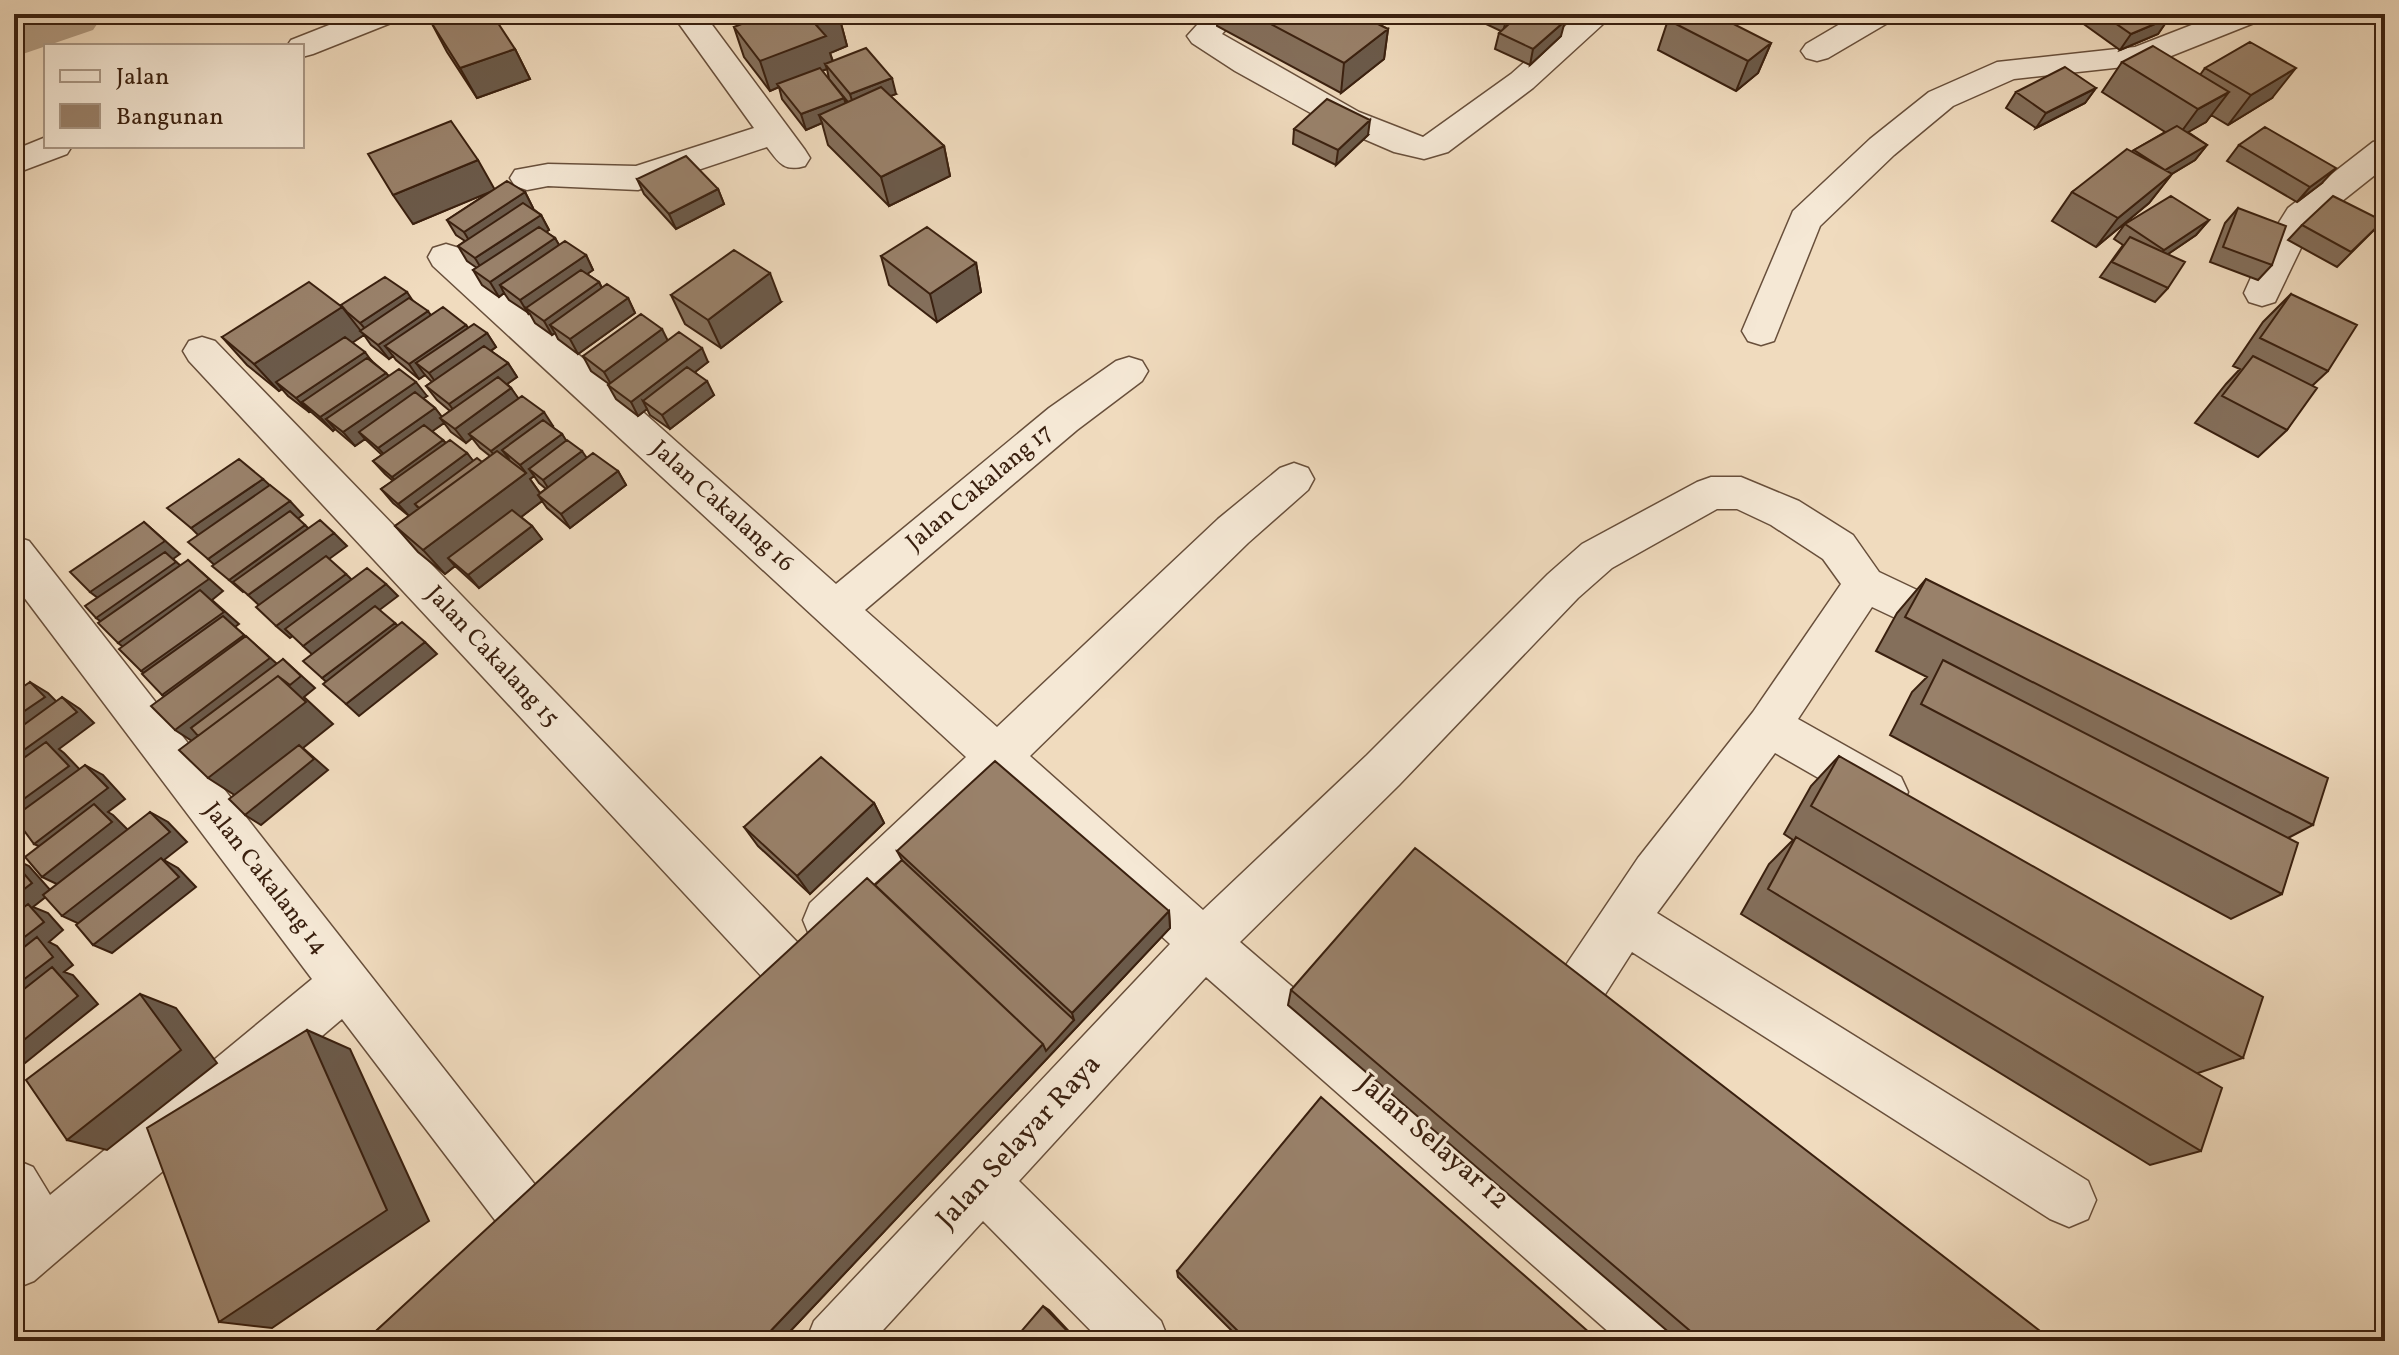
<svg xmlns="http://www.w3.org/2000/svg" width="2399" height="1355" font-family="Vollkorn,serif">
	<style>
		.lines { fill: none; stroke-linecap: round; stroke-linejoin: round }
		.river { fill: #b29b82; fill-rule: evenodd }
		.minor-casing { stroke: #684f3b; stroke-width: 3 }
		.minor { fill: #f5e8d5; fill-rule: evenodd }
		.wall { fill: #846f5b; stroke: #3a200f; stroke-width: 2; fill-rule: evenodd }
		.shaded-wall { fill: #6b5a4a; stroke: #3a200f; stroke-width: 2 }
		.building { fill: #99816a; stroke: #3a200f; stroke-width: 2 }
		.labels { text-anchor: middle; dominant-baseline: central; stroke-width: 6; stroke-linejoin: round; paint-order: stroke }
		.street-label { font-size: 24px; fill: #3a200f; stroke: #f5e8d5 }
		.near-street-label { font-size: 28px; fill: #3a200f; stroke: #f5e8d5 }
	</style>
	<rect width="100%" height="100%" fill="#f0dbbe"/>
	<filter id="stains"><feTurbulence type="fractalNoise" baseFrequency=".0025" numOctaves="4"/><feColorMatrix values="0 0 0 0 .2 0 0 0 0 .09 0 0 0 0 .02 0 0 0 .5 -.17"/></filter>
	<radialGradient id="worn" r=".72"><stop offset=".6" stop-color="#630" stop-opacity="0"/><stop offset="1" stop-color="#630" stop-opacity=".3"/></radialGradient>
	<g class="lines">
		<!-- river -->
		<path class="river" d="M14 14H104L93 30 14 57Z"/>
		<!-- minor casing -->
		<g class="minor-casing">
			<path id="minor" d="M357 14H401L396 21 313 54 302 57V46H287L291 40Z
				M672 14H704L805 150 810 158 805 166C784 172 779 163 767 147L638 190 548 186 527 190 515 186 510 178 515 170 548 164 636 166 754 128Z
				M1207 14H1240L1222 34 1359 112 1423 137 1511 74 1579 14H1614L1533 88 1448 152 1424 159 1394 152 1336 127 1235 71 1192 43 1187 36Z
				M1857 14H1896L1891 21 1828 58 1817 61 1806 58 1801 51 1806 44Z
				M2220 14H2264L2259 21 2151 64 2014 79 1953 106 1894 155 1820 226 1774 341 1761 345 1748 341 1742 331 1793 211 1870 139 1929 92 1997 62 2135 47Z
				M46 137V146H72L67 154 14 174V150Z
				M2385 139V167L2312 225 2275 302 2262 306 2249 302 2244 293 2268 240 2288 208 2373 142Z
				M446 244 459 248 836 584 1049 408 1116 361 1129 357 1142 361 1148 371 1142 381 1077 430 865 610 997 727 1218 519 1280 468 1294 463 1308 468 1314 479 1308 490 1248 543 1030 756 1203 910 1367 755 1548 574 1582 544 1697 482 1711 477H1741L1799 501 1853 535 1879 572 1974 617 1981 630 1974 643 1959 648 1872 607 1798 719 1901 777 1908 792 1901 807 1885 813 1869 807 1775 753 1657 913 2088 1181 2096 1200 2088 1219 2069 1227 2050 1219 1632 952 1602 999 1584 1007 1566 999 1559 982 1566 965 1638 858 1753 712 1841 584 1823 559 1771 525 1737 509H1717L1612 568 1578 598 1399 785 1240 942 1682 1321 1690 1341H1619L1206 977 1019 1181 1161 1321 1169 1341H1101L983 1221 873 1341H806L814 1321 1170 944 998 786 844 937 827 943 810 937 803 920 810 903 966 757 433 266 428 257 433 248Z
				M202 337 215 341 801 946 808 963 801 980 783 987 765 980 189 361 183 351 189 341Z
				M14 536 29 541 536 1186 544 1205 536 1224 517 1232 498 1224 342 1019 63 1256 34 1281 14 1289V1159L33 1167 50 1195 312 979 14 584Z"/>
		</g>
		<!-- minor -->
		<use href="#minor" class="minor"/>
	</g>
	<!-- wall -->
	<path class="wall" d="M1218 14H1358L1388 29 1384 59 1341 93 1217 26Z
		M1465 14H1570L1561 19V36L1530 65 1495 49 1499 33 1501 31Z
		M1954 14H1979L1965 21Z
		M2081 14H2163L2169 18 2158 34 2120 50 2078 20Z
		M2375 14H2385V18L2384 19Z
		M839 16 847 46 830 53 833 61 896 94 890 96 944 146 950 176 889 206 828 145 822 123 806 130 782 99 779 87 770 91 744 57 734 27ZM827 69 829 79 848 102 845 103 844 98 822 71Z
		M1668 20 1771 43 1758 73 1736 91 1658 50Z
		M431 22 515 49 530 79 477 98 447 52Z
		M2122 62 2200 75 2205 68 2272 98 2228 125 2211 115 2206 122 2188 132 2207 145 2195 160 2172 174 2149 203 2096 247 2052 221 2072 192 2134 150 2165 132 2102 92Z
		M2096 88 2085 103 2036 128 2006 108 2016 92Z
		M1294 129 1368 135 1336 165 1293 144Z
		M2239 145 2322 183 2297 202 2227 161Z
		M637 179 718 189 724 204 676 229 644 194Z
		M495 189 525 192 533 208H532L541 215 549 230 546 232 555 238 559 245 586 255 593 270 587 274 599 282 602 288 628 298 635 313 578 354 558 339 555 333 552 335 535 323 530 314 509 300 504 293 499 297 482 285 473 270 477 268 467 261 458 246 465 241 456 235 447 220 491 191 413 224Z
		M2238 208 2272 265 2258 280 2210 262 2225 223Z
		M2209 220 2196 235 2168 254V288L2155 302 2100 277 2123 245 2114 239 2125 224Z
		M2383 221 2337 267 2288 240 2302 225Z
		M881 256 976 263 981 292 937 322 889 285Z
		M2291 294 2328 371 2312 386 2287 430 2258 457 2195 423 2226 384 2240 369 2233 366 2263 322Z
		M671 295 781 302 721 348 685 324Z
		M412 300 431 315 466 325 468 328 487 333 496 347 491 351 508 363 517 377 507 384 511 388 518 399 553 426 552 427 562 434 566 441 587 458 618 471 626 485 570 528 547 508 542 501 521 517 532 526 542 539 479 588 455 566 445 574 418 552 395 526 409 516 393 503 381 489 393 481 385 474 373 461 382 455 365 439 355 446 335 429 333 431 310 411 309 412 288 396 282 389 279 391 247 365 222 337 341 305ZM364 335 371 345 389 359 393 356 396 360 419 379 425 375 432 382 426 386 437 400 450 411 442 417 435 408 423 398 427 396 389 376 373 362 352 342ZM444 423 451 432 466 443 472 438 480 448 490 456 482 462 473 461 467 453 446 443 432 431ZM534 476 539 483 546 489 540 493 530 479Z
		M668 341 708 362 695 372 714 395 670 429 650 415 647 409 638 416 616 399 608 385 609 384 591 371 583 356Z
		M1926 579 2313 825 2288 838 2282 894 2231 919 1890 735 1912 692 1927 677 1876 651 1897 613Z
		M1839 756 2243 1058 2198 1073 2201 1151 2150 1165 1741 914 1769 864 1793 840 1784 834 1811 786Z
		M874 803 884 823 810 894 758 846 744 827Z
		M897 851 1169 911 1170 928 781 1341H365L902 860Z
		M1291 990 2053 1341H1679L1288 1005Z
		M1177 1271 1599 1341H1242L1178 1277Z"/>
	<!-- shaded-wall -->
	<path class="shaded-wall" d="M1510 14H1524L1503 32 1507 16Z
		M1550 14H1570L1548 26Z
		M1969 14H1979L1965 21Z
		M839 16 847 46 830 53 834 66 825 64 827 69 780 87 777 84 779 87 770 91 760 61 816 25Z
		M2169 18 2158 34 2120 50 2131 34Z
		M1565 21 1561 36 1530 65 1533 49Z
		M1388 29 1384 59 1341 93 1344 63Z
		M1771 43 1758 73 1736 91 1748 61Z
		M515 49 530 79 477 98 460 68Z
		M2296 68 2272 98 2228 125 2251 95Z
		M892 78 896 94 855 110 850 94Z
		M2096 88 2085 103 2036 128 2046 113Z
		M2229 92 2206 122 2176 139 2198 109Z
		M844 98 848 113 819 115 822 123 806 130 801 114Z
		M1370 120 1368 135 1336 165 1338 150Z
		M2207 145 2195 160 2153 185 2165 170Z
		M944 146 950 176 889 206 881 177Z
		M478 160 495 190 413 224 393 195Z
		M2336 168 2322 183 2297 202 2310 187Z
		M2172 174 2149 203 2096 247 2118 218Z
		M718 189 724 204 676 229 669 214Z
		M525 192 533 208 473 247 464 232Z
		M541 215 549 230 484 273 475 258Z
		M2209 220 2196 235 2152 265 2164 250Z
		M555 238 563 252 500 285 504 293 499 297 490 282Z
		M586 255 593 270 532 312 526 308 529 315 520 300Z
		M976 263 981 292 937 322 930 294Z
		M770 273 781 302 721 348 708 320Z
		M599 282 606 297 550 325 555 333 552 335 544 321Z
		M407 292 417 307 372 337 360 323Z
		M628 298 635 313 578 354 570 339Z
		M342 307 364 335 284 388 276 382 282 389 279 391 254 364Z
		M428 311 438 326 385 346 393 356 389 359 378 345Z
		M466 325 476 339 416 363 425 375 419 379 409 364Z
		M662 329 669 343 612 386 604 372Z
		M487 333 496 347 439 387 429 373Z
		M702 348 708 362 651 406 643 401 647 409 638 416 631 402Z
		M365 352 376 367 302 402 310 411 309 412 296 398Z
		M508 363 517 377 459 418 449 404Z
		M386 373 397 387 326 419 335 429 333 431 320 417Z
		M707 381 714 395 670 429 662 415Z
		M416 382 427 396 367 438 359 432 365 439 355 446 343 432Z
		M511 388 521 402 469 434 472 438 466 443 455 429Z
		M435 408 445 421 440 418 444 423 390 461 378 448Z
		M544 412 553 426 511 457 502 450 509 459 501 465 491 451Z
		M562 434 571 448 529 469 534 476 530 479 544 499 538 495 542 501 457 566 448 558 455 566 445 574 423 550 526 473 520 465Z
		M443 440 454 453 403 490 392 477Z
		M582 451 591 464 552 494 543 480Z
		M467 453 478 467 415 504 420 510 410 517 398 504Z
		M618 471 626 485 570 528 561 514Z
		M263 479 277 492 205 542 191 528Z
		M290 501 303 515 222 572 208 559Z
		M144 522 180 554 173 559 191 575 113 630 96 618 107 605 90 592Z
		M305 525 318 538 243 592 229 580Z
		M532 526 542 539 479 588 468 575Z
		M334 533 347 546 262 608 248 595Z
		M188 560 223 591 212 600 239 624 235 627 284 670 192 741 175 730 178 706 162 695 158 683 141 671 134 655 118 643Z
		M346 574 359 587 290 638 276 626Z
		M386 584 398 596 316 658 303 646Z
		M395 623 407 635 335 690 322 678Z
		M425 642 437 654 359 716 346 704Z
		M283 659 315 688 304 697 333 724 303 748 328 770 261 825 245 815 239 798 208 778Z
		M14 675 35 696 14 711Z
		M30 682 48 693 63 708 14 743V718Z
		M62 697 80 709 94 723 59 749 64 753 87 777 28 821 14 814V757Z
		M85 765 103 775 125 799 108 812 113 815 130 832 61 886 42 877 54 853 34 844Z
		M874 803 884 823 810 894 797 876Z
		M150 812 168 822 187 842 164 860 178 868 196 887 112 953 93 945 82 925 62 916Z
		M14 848 22 857 18 861 29 866 52 892 33 907 48 913 63 930 49 942 57 946 73 965 64 972 73 975 98 1004 14 1072Z
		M1169 911 1170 928 781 1341H761L1043 1044 1074 1020 1072 1013Z
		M140 994 176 1008 217 1063 107 1150 67 1140Z
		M307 1030 350 1049 429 1221 272 1328 219 1322Z
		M1043 1306 1049 1310 1078 1341H1077Z"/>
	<!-- building -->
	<path class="building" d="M454 14H492L515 49 460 68 431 22Z
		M767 14H838L839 16 816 25 826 36 760 61 734 27Z
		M1252 14H1358L1388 29 1344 63Z
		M1520 14H1550L1565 21 1533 49 1499 33Z
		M1676 14H1714L1771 43 1748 61 1668 20Z
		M2102 14H2163L2169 18 2131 34Z
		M2250 42 2296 68 2251 95 2205 68Z
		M2153 46 2229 92 2198 109 2122 62Z
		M866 48 892 78 850 94 825 64Z
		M2065 67 2096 88 2046 113 2016 92Z
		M820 68 844 98 801 114 777 84Z
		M881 87 944 146 881 177 819 115Z
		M1327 99 1370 120 1338 150 1294 129Z
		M451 121 478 160 393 195 368 154Z
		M2177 126 2207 145 2165 170 2134 150Z
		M2265 127 2336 168 2310 187 2239 145Z
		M2127 149 2172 174 2118 218 2072 192Z
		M686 156 718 189 669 214 637 179Z
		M507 181 525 192 464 232 447 220Z
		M2171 196 2209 220 2164 250 2125 224Z
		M2333 196 2383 221 2351 252 2302 225Z
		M523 203 541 215 475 258 458 246Z
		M2238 208 2286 226 2272 265 2223 247Z
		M539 227 555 238 490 282 473 270Z
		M927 227 976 263 930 294 881 256Z
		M2130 237 2185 262 2168 288 2112 262Z
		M565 241 586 255 520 300 500 285Z
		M734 250 770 273 708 320 671 295Z
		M581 270 599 282 544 321 526 308Z
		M385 277 407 292 360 323 347 312 341 305Z
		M309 282 342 307 254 364 222 337Z
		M607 284 628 298 570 339 550 325Z
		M2291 294 2357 325 2328 371 2260 338Z
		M409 298 428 311 378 345 360 331Z
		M443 307 466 325 409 364 385 346Z
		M641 314 662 329 604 372 583 356Z
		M474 324 487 333 429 373 416 363Z
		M679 332 702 348 631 402 608 385Z
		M345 337 365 352 296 398 276 382Z
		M484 346 508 363 449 404 426 386Z
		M2253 356 2317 388 2287 430 2222 396Z
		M367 358 386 373 320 417 302 402Z
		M687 367 707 381 662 415 643 401Z
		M399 369 416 382 343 432 326 419Z
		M498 377 511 388 455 429 440 418Z
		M415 392 435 408 378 448 359 432Z
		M522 396 544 412 491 451 469 434Z
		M543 420 562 434 520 465 502 450Z
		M424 425 443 440 392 477 373 461Z
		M450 440 467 453 398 504 381 489Z
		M567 440 582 451 543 480 529 469Z
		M497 451 526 473 423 550 395 526Z
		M593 453 618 471 561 514 538 495Z
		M477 458 482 462 419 508 415 504Z
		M239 459 263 479 191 528 167 508Z
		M270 485 290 501 208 559 188 542Z
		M512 510 532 526 468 575 448 558Z
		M290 511 305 525 229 580 212 566Z
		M320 520 334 533 248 595 233 582Z
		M144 522 165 541 90 592 70 572Z
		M165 552 176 562 96 618 85 606Z
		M326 556 346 574 276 626 256 607Z
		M188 560 209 579 118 643 98 623Z
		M367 568 386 584 303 646 285 629Z
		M1926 579 2328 778 2313 825 1905 617Z
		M200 590 224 612 141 671 119 649Z
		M375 606 395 623 322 678 303 661Z
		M223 616 244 635 162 695 142 674Z
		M402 622 425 642 346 704 323 684Z
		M246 636 270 658 175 730 151 706Z
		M283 659 301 676 290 685 278 676 198 736 191 728Z
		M1943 660 2298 843 2282 894 1921 704Z
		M278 676 306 702 208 778 179 750Z
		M30 682 45 697 14 718V693Z
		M62 697 77 712 14 757V732Z
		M46 742 69 766 14 806V765Z
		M299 745 314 759 245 815 229 799Z
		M1839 756 2263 997 2243 1058 1811 806Z
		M821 757 874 803 797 876 744 827Z
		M995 761 1169 911 1072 1013 897 851Z
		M85 765 108 788 34 844 14 817Z
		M94 804 112 822 42 877 25 857Z
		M150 812 170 832 62 916 43 895Z
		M1796 837 2222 1088 2201 1151 1768 889Z
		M1415 848 2053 1341H1702L1291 990Z
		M161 858 179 877 93 945 76 925Z
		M902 860 1074 1020 1046 1051 1043 1044 875 885Z
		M14 862 32 883 14 897Z
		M867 878 1043 1044 761 1341H365Z
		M28 904 44 922 14 945V915Z
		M37 937 53 957 14 987V955Z
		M52 967 78 996 14 1048V997Z
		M140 994 181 1050 67 1140 26 1080Z
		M307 1030 387 1210 219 1322 147 1128Z
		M1321 1097 1599 1341H1248L1177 1271Z
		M1043 1306 1077 1341H1013Z"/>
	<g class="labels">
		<!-- street labels -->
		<g class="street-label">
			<text transform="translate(980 488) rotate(-40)">Jalan Cakalang 17</text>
			<text transform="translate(722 507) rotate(42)">Jalan Cakalang 16</text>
			<text transform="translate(492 657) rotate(47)">Jalan Cakalang 15</text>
			<text transform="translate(265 879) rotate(52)">Jalan Cakalang 14</text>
		</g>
		<!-- near-street labels -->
		<g class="near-street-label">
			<text transform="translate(1019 1142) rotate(-47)">Jalan Selayar Raya</text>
			<text transform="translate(1433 1142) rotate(41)">Jalan Selayar 12</text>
		</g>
	</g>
	<!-- margin -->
	<rect width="2399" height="1355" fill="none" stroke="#f0dbbe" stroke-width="48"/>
	<rect x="16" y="16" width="2367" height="1323" fill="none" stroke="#3a200f" stroke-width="4"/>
	<rect x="24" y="24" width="2351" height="1307" fill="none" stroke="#3a200f" stroke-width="2"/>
	<!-- legend -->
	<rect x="44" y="44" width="260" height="104" fill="#f5e8d5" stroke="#aa9886" stroke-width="2"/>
	<rect x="60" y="70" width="40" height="12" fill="#f5e8d5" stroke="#aa9886" stroke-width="2"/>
	<text x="116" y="84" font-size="24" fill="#3a200f">Jalan</text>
	<rect x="60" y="104" width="40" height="24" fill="#99816a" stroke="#aa9886" stroke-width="2"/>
	<text x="116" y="124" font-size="24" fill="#3a200f">Bangunan</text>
	<rect width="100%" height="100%" filter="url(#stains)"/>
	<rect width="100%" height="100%" fill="url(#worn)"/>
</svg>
